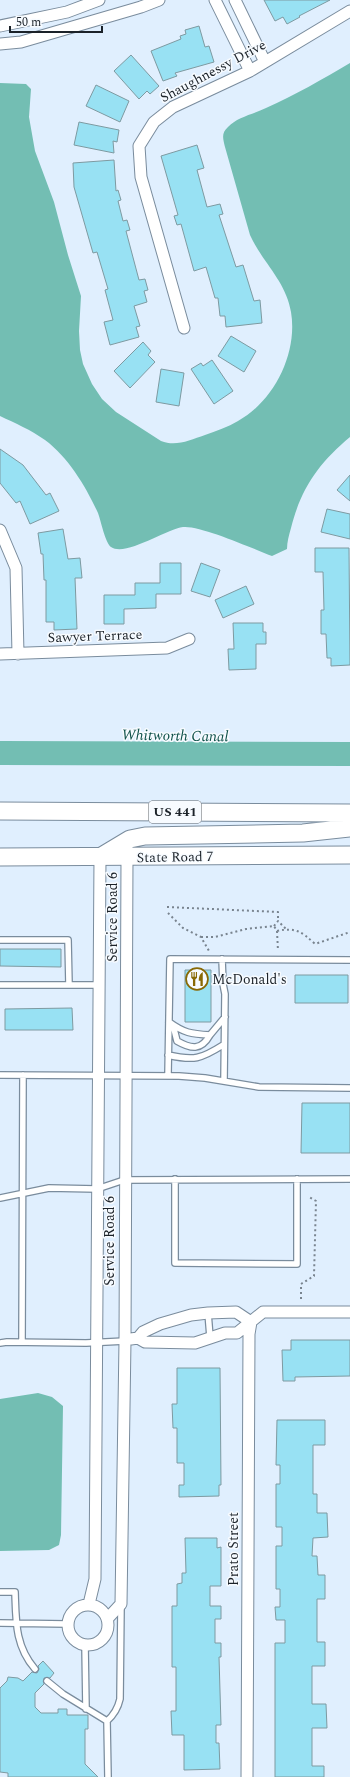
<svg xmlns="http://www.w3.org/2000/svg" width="350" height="1777" font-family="Spectral,serif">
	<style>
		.water { fill: #73beb3 }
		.building { fill: #98e1f3; stroke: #7e9aa1 }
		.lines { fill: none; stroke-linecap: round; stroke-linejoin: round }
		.service-casing { stroke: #7a8c9d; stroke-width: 8 }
		.minor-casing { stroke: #7a8c9d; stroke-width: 13 }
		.primary-casing { stroke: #7a8c9d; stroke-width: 19 }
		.path { stroke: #79848f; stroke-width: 2; stroke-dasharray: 2 3; stroke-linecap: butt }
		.service { stroke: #fff; stroke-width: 5.5 }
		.minor { stroke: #fff; stroke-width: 11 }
		.primary { stroke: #fff; stroke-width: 17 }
		.labels { text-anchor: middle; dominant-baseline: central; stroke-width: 3; stroke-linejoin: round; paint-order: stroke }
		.shield { fill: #f7fbff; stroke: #5d6369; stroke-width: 1 }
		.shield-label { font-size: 13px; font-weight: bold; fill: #1b2229 }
		.street-label { font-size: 14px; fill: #1b2229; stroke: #f7fbff }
		.poi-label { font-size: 14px; fill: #1b2229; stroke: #f7fbff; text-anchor: start }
		.water-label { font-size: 15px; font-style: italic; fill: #0f514a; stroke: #f7fbff }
	</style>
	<rect width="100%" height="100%" fill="#e0effe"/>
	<!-- water -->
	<path class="water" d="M350 63V437C319 463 301 488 291 528 289 535 287 542 287 549L272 556C254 549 200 525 183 527 166 529 126 557 111 547 105 542 101 521 98 513 86 487 69 458 45 440 31 430 15 423 0 416V83L26 84 31 89 29 117 35 151 54 202 68 255 81 296 79 331 80 350 83 364 92 384 102 399 116 412 161 441C176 447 190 440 205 435 216 431 228 427 238 421 274 401 298 353 291 312 286 281 262 262 250 235L225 147C223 139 221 133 228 127 237 117 254 114 266 108 295 95 323 79 350 63Z
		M0 741 350 742V766L0 765Z
		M38 1393 52 1397 63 1406 61 1535 59 1545 49 1550 0 1551V1399Z"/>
	<!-- building -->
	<path class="building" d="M264 0H330L299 16 300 17 287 24 283 17 275 21Z
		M199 26 205 47 209 46 214 62 175 73 177 76 163 81 151 51 181 39 180 36 186 34 185 30Z
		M131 55 159 86 150 94 147 91 139 99 114 71Z
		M96 85 129 101 120 122 86 106Z
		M79 122 119 130 117 142 113 141 114 153 74 145Z
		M197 145 204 168 197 170 207 207 220 204 223 214 219 215 236 267 243 265 254 301 260 300 262 323 226 327 225 316H220L218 298H215L206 267 194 271 181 224 177 225 174 216 178 215 161 156Z
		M114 160 116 191 118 190 121 200 118 201 123 221 127 220 130 230 126 231 139 280 145 279 148 290 144 291 147 302 134 306 140 326 136 327 139 337 110 345 104 322 113 320 105 290 108 289 97 252 93 253 74 187 73 163Z
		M231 336 256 351 244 372 218 356Z
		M143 342 151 351 148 355 155 362 130 388 114 371Z
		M212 360 233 391 214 404 191 369 201 363 203 366Z
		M161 369 184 373 179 406 156 402Z
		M0 449 23 465 46 495 50 493 59 511 30 524 20 501 16 503 0 483Z
		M350 475V501L337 490Z
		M327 509 350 514V539L321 532Z
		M63 529 68 559 80 558 82 578H75L77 629 54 630V622H46V580H44L43 554H41L38 533Z
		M315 548H349L350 665 331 666V658H327L326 634H321V610H324L323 572H315Z
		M160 563H181V594H156V608L124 609V624H104V595H135V583H160Z
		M201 563 220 570 210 597 191 591Z
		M246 586 254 604 223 618 215 600Z
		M233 623H263V632H266V644H256V669L229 670 228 649H234Z
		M0 949H61V967L0 966Z
		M185 970H211V1022H185Z
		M295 975H348V1003H295Z
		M72 1008 73 1030H5V1009Z
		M302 1103H350V1153H301Z
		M291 1340H350V1376L295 1377V1381H283L282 1350H291Z
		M177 1368H220L221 1485H219V1496L179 1497V1485H184V1463H177V1428H173L172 1404H177Z
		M277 1420H325V1445H313V1494H317V1513H327L328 1537 313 1538 312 1556H317L318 1575H325V1599H317V1642H325V1666H312V1704H326L327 1728H312V1766H324V1777H275V1643H285V1620H276L275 1607H280V1589H276V1546H282V1527H276V1484H280V1465H276Z
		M185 1538H217V1548L221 1547V1586H210V1606H221V1619H215V1643H221V1657H219L221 1725H216V1743H219L220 1769 184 1770V1735H172L171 1711H176V1667H172V1606H177V1584L182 1583V1573H186Z
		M43 1661 54 1673 50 1678H44V1684L35 1693V1707L41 1713H58V1709H67V1715H88V1729H85V1764L98 1777H8V1773L0 1772V1688L7 1681 8 1677 18 1678 23 1681 32 1672 37 1673 39 1669 38 1666Z"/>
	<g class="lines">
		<!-- service casing -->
		<g class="service-casing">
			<path id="service" d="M0 940H68L69 985
				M222 959 223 984 225 994 224 1081
				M0 985H98
				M169 1022C184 1033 191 1034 210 1035L225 1017
				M173 1025 177 1041C191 1049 201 1051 210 1035
				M168 1055C194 1061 201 1059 223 1045
				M0 1075 179 1076 205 1078 259 1087 350 1088
				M168 1075 170 959 350 960
				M175 1179V1263L297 1264V1179
				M0 1198 49 1188 97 1189 124 1180 350 1179
				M208 1313 210 1337
				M22 1342 23 1075
				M0 1343 7 1342 86 1343 125 1341
				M0 1592H15C16 1621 15 1646 35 1669
				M0 1623 67 1624
				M85 1645 86 1709
				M47 1681 63 1694 107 1721 108 1777
				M107 1721C115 1714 118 1708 120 1699L121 1606"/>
		</g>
		<!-- minor casing -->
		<g class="minor-casing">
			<path id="minor" d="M215 0 250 71
				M235 0 265 62
				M0 26 67 12 99 0
				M0 44 21 42 141 7 159 0
				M184 328 141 177 139 146 154 122 173 107 250 71 350 11
				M0 530 16 568 18 654
				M0 654 167 648 189 639
				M138 1338 145 1342 195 1343 225 1333H237L263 1312H350
				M131 1339 138 1338 143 1332 160 1324 191 1315 208 1313 236 1312 251 1322
				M89 1604 95 1579 100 858
				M68 1625a20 20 0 1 1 40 0a20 20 0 1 1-40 0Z
				M108 1618 121 1604 125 1341 127 858
				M247 1777 249 1334 251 1322"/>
		</g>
		<!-- primary casing -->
		<g class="primary-casing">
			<path id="primary" d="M0 811 350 813
				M0 857 350 855
				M100 857 130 839 145 836 303 833 350 828"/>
		</g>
		<!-- path -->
		<path class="path" d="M167 907 278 912V921
			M168 913 183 928 201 937 209 951
			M274 926 278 921 286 929
			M277 931C296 927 302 932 315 944L350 932
			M201 937H215L246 929 274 926 277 931 278 951
			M301 1299V1284L314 1276 316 1201 309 1197"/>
		<!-- service -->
		<use href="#service" class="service"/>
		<!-- minor -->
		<use href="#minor" class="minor"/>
		<!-- primary -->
		<use href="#primary" class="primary"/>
	</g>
	<!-- icons -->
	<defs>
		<g id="restaurant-ring" transform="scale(1.15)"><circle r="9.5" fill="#f7fbff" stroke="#886905" stroke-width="1.5"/><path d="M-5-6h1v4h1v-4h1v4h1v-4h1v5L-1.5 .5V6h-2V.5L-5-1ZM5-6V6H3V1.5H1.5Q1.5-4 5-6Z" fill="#886905"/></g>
	</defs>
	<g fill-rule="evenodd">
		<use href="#restaurant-ring" x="197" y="979"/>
	</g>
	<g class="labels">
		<!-- shield labels -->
		<rect class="shield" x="149" y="801" width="52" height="22" rx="3"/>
		<g class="shield-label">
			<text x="175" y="812">US 441</text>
		</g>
		<!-- street labels -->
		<g class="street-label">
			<text transform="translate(213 71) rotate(-28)">Shaughnessy Drive</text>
			<text transform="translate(95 636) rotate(-2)">Sawyer Terrace</text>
			<text transform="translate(175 857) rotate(-1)">State Road 7</text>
			<text transform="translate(112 917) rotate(-90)">Service Road 6</text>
			<text transform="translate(109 1241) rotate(-90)">Service Road 6</text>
			<text transform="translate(233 1549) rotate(-90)">Prato Street</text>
		</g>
		<!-- poi labels -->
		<g class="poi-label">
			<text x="212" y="979">McDonald's</text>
		</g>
		<!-- water labels -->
		<g class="water-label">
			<text transform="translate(175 736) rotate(1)">Whitworth Canal</text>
		</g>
	</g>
	<!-- scale -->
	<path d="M10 26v6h92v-6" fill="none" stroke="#1b2229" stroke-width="2"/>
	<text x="16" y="26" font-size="12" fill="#1b2229" stroke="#f7fbff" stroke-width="3" paint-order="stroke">50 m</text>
</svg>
